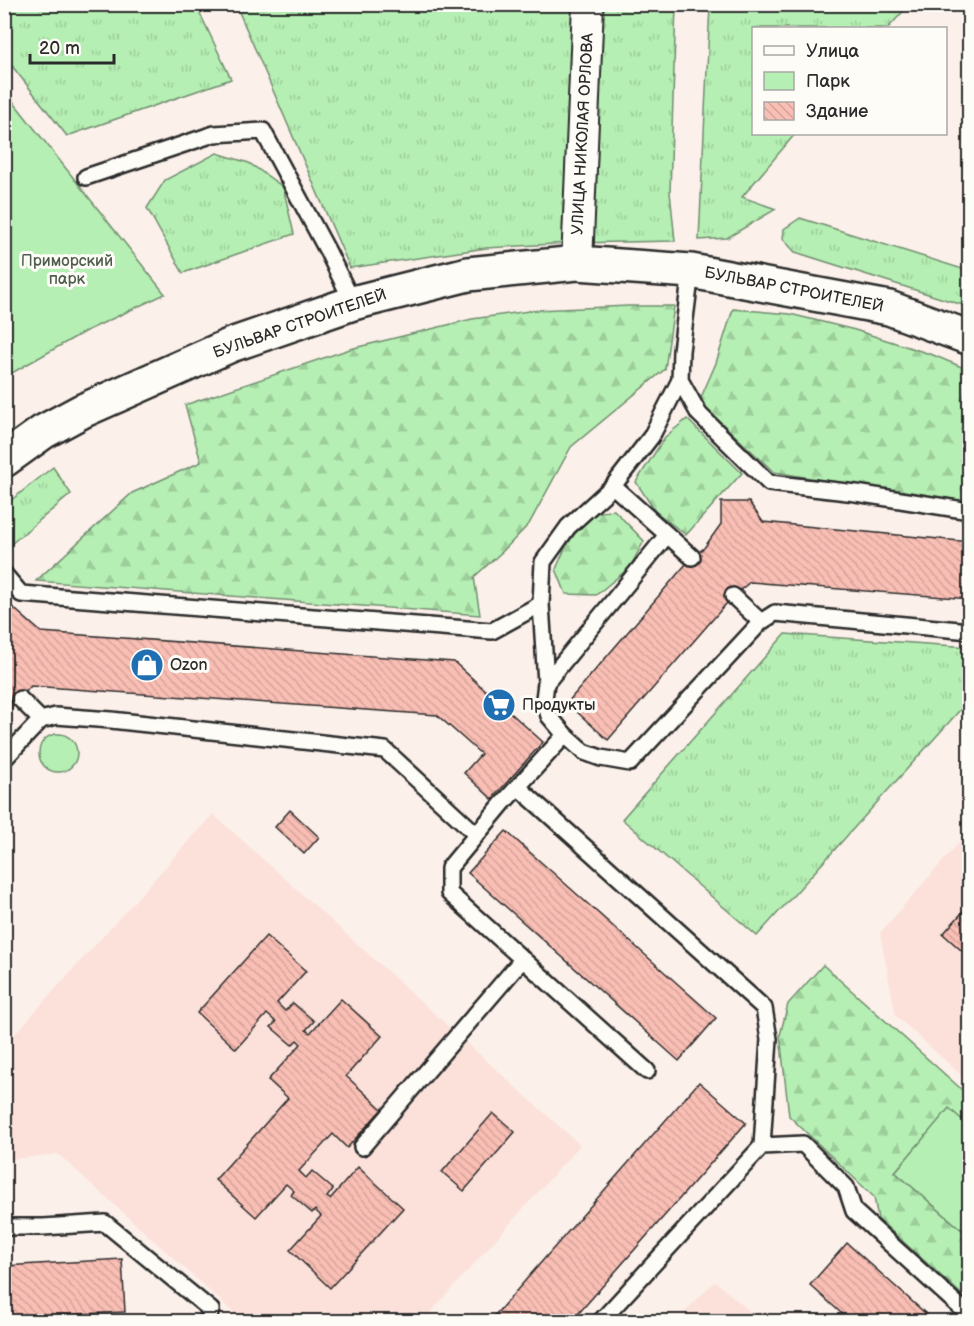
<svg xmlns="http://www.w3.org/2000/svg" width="974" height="1326" font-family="'Balsamiq Sans',sans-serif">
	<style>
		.built { fill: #fbe1da }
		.grass { fill: url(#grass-tufts); stroke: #708d6f; stroke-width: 1.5 }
		.forest { fill: url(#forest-firs); stroke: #708d6f; stroke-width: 1.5 }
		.green { fill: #b5efb3; stroke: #708d6f; stroke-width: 1.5 }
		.building { fill: url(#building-back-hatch); stroke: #2b2b2b; stroke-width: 1.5 }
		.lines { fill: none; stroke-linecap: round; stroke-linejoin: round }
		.service-casing { stroke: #2b2b2b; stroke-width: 20 }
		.minor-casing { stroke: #2b2b2b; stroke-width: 34 }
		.tertiary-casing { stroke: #2b2b2b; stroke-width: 38 }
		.service { stroke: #fdfcf7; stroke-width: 15 }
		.minor { stroke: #fdfcf7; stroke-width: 30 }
		.tertiary { stroke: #fdfcf7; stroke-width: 33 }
		.labels { text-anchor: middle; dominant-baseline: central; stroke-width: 6; stroke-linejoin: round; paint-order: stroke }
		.street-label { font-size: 16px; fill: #2b2b2b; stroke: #fdfcf7 }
		.park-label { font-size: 16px; fill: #4e5c4d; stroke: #fdfcf7 }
		.poi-label { font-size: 16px; fill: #2b2b2b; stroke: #fdfcf7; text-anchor: start }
	</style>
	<defs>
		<pattern id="grass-tufts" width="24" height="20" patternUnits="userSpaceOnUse" patternTransform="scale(1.5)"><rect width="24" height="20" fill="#b5efb3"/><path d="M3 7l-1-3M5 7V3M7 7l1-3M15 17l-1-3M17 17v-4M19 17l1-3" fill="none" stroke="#9ccd9a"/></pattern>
		<pattern id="forest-firs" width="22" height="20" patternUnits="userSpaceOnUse" patternTransform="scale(1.5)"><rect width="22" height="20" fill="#b5efb3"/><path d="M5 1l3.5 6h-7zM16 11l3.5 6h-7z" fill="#9ccd9a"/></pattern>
		<pattern id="building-back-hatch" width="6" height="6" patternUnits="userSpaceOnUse" patternTransform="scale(1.5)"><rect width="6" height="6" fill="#f9beb4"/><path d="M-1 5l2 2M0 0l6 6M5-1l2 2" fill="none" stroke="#d6a39b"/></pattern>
	</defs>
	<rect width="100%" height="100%" fill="#fcf0ea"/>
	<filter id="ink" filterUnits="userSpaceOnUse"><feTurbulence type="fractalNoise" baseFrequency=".0167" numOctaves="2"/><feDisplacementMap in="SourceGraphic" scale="12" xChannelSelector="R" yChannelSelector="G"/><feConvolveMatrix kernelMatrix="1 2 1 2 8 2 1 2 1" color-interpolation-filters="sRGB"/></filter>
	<g filter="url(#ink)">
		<!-- built -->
		<path class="built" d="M213 814 580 1145 422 1322 243 1321 58 1154 5 1160V1045Z
			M969 831V1082L896 1016 880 933Z
			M715 1281 761 1321H676Z"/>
		<!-- grass -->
		<path class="grass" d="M5 4 196 5 231 79 67 136 5 57Z
			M236 5H676L670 192 675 241 571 243 486 248 350 268Z
			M710 5H909L888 28H754V134H795L742 197 776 209 727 238 699 240Z
			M217 153 249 163 283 187 294 234 183 273 147 208 165 180Z
			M800 218 969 271V307L795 252 783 239 784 229Z
			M53 467 71 494 5 549V505Z
			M785 634 969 647V700L757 936 622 819Z"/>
		<!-- forest -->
		<path class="forest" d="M629 306H674L665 369 571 447 529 524 503 551 474 577 480 615 36 581 132 493 201 462 185 405 350 349 472 319 536 310Z
			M733 309 790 314 855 330 933 355 969 370V504L774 472 699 402 716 363Z
			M687 419 742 473 686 535 655 511 636 482 665 437Z
			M614 510 644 541 630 567 596 595 566 594 556 569 566 546 589 514Z
			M823 965 969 1096V1126L949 1109 895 1172 969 1236V1301L878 1219 874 1197 789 1116 780 1035 788 1004Z"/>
		<!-- green -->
		<path class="green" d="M4 90 165 294 84 332 12 373 4 372Z
			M39 753a19 19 0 1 1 38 0a19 19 0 1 1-38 0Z
			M949 1108 969 1126V1236L895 1172Z"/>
		<!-- building -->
		<path class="building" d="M721 502H749L763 522 970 542V599L750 582 733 596 608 740 567 703 692 557 704 548 721 524Z
			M9 604 41 632 454 662 543 742 492 799 464 773 481 754 437 715 31 686 4 716V609Z
			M290 810 319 837 304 854 275 827Z
			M506 831 716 1018 679 1061 468 873Z
			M970 904V958L943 934Z
			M266 936 306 971 277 1003 285 1011 293 1003 314 1021 306 1030 310 1033 341 999 382 1036 346 1076 382 1109 347 1148 333 1134 299 1171 306 1178 312 1171 333 1189 327 1197 330 1199 358 1167 403 1208 330 1288 290 1250 321 1216 315 1210 312 1213 291 1195 294 1191 286 1184 256 1217 215 1180 288 1098 268 1080 301 1044 297 1040 292 1045 271 1027 276 1022 267 1014 236 1049 197 1013Z
			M699 1082 746 1123 571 1322H489Z
			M493 1113 515 1132 464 1191 442 1172Z
			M847 1243 935 1322H851L810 1285Z
			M122 1259 125 1312 4 1318V1266Z"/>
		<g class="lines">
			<!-- service casing -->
			<g class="service-casing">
				<path id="service" d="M86 177 214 134 263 131 327 250 353 303
					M691 271 681 351 680 380 699 414 769 483 856 493 970 511
					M613 486 651 437 680 380
					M4 574 21 594 492 631 541 604 543 562 568 527 613 486 692 557
					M733 596 761 622
					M541 604 546 683 544 699 549 716 565 735 584 752 601 758 630 763 761 622 775 613 970 631
					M546 683 667 535
					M20 699 41 720
					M565 735 503 803 449 868V893L647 1071
					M4 759 41 720 56 716 111 720 385 750 476 834
					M518 787 764 1008 769 1039 762 1146 803 1144 846 1187 854 1211 970 1316
					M362 1147 522 960
					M4 1227H43L105 1223 211 1310 207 1322
					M600 1322 762 1146"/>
			</g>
			<!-- minor casing -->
			<g class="minor-casing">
				<path id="minor" d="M577 263 588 4"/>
			</g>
			<!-- tertiary casing -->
			<g class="tertiary-casing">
				<path id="tertiary" d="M4 460 43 432 82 411 231 345 353 303 468 274 577 263 691 271 889 308 970 338"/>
			</g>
			<!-- service -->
			<use href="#service" class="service"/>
			<!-- minor -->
			<use href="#minor" class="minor"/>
			<!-- tertiary -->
			<use href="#tertiary" class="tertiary"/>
		</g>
	</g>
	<!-- icons -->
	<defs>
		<g id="shop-disc" transform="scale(1.725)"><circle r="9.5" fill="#1f6fb2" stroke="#fdfcf7"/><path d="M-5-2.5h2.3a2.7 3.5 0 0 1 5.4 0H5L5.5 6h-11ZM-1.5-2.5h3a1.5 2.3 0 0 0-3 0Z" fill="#fff"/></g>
		<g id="supermarket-disc" transform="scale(1.725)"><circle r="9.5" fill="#1f6fb2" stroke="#fdfcf7"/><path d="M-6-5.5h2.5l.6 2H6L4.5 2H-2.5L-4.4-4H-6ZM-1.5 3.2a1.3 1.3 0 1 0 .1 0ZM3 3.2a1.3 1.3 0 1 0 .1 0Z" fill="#fff"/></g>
	</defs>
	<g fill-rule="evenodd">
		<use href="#shop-disc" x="147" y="665"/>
		<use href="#supermarket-disc" x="499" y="705"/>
	</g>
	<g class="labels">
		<!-- street labels -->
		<g class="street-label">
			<text transform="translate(583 134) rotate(-87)">УЛИЦА НИКОЛАЯ ОРЛОВА</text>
			<text transform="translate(794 290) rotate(11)">БУЛЬВАР СТРОИТЕЛЕЙ</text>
			<text transform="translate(300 324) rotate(-19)">БУЛЬВАР СТРОИТЕЛЕЙ</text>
		</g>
		<!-- park labels -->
		<g class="park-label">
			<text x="67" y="261">Приморский<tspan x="67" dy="18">парк</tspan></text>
		</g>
		<!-- poi labels -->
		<g class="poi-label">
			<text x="170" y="665">Ozon</text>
			<text x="522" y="705">Продукты</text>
		</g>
	</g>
	<!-- margin -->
	<rect width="974" height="1326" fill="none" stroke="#fdfcf7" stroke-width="24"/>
	<rect x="12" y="12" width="950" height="1302" fill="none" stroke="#2b2b2b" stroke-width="2" filter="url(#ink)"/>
	<!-- legend -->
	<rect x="752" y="27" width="195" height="108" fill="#fdfcf7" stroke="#a9a8a5" stroke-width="1.5"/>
	<rect x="764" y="46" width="30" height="9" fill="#fdfcf7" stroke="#a9a8a5" stroke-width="1.5"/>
	<text x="806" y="57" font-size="18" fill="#2b2b2b">Улица</text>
	<rect x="764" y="72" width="30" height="18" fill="#b5efb3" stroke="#a9a8a5" stroke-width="1.5"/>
	<text x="806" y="87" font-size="18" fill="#2b2b2b">Парк</text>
	<rect x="764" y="102" width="30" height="18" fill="url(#building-back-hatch)" stroke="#a9a8a5" stroke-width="1.5"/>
	<text x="806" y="117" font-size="18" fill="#2b2b2b">Здание</text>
	<!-- scale -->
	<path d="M30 54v9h84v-9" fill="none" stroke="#2b2b2b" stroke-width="3"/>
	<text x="39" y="54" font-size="18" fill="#2b2b2b" stroke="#fdfcf7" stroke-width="4.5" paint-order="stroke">20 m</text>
</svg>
